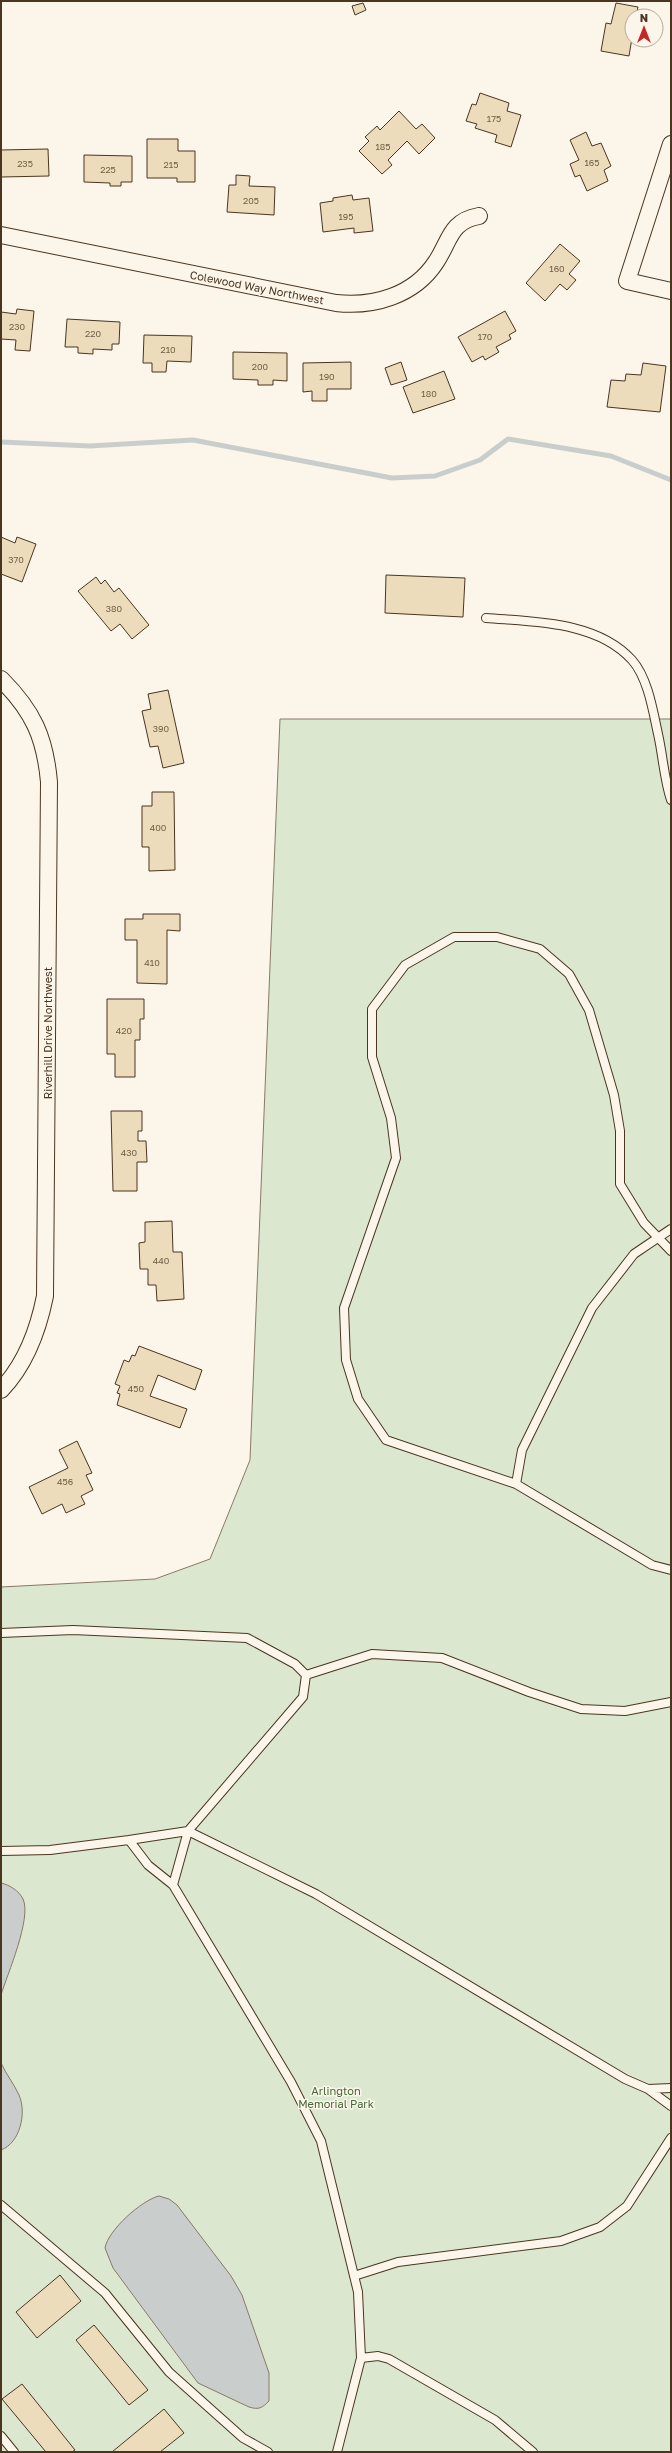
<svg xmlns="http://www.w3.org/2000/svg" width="672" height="2453" font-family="'Golos Text',sans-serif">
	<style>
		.green { fill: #dce7d0; stroke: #887966 }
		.water { fill: #c9cecd; stroke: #887966 }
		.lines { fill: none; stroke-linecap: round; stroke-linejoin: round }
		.stream { stroke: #c9cecd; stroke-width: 5 }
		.building { fill: #ecdcbc; stroke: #4a3520 }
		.service-casing { stroke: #4a3520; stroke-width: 10 }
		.minor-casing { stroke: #4a3520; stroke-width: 18 }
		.service { stroke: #fbf6e9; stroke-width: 8 }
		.minor { stroke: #fbf6e9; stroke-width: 16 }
		.labels { text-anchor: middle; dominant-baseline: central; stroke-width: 3; stroke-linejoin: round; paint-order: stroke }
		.number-label { font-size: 9px; fill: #725f47 }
		.street-label { font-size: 11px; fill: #4a3520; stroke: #fbf6e9 }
		.park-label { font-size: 11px; fill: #436837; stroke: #fbf6e9 }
	</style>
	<rect width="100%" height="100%" fill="#fbf6e9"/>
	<!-- green -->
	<path class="green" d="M280 719H671V2452H1V1587L155 1579 210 1559 250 1460Z"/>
	<!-- water -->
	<path class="water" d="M1 1883C10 1885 19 1891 23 1899 32 1918 7 1975 1 1995Z
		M1 2063C6 2074 14 2084 19 2095 27 2113 20 2143 1 2150Z
		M159 2196 169 2199 177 2205 231 2276 242 2295 269 2373V2401C262 2408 259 2410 249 2407L198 2383 113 2268 105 2248C108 2230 142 2200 159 2196Z"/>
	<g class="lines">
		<!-- stream -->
		<path class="stream" d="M1 442 90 446 193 440 392 478 435 476 480 460 508 439 611 456 671 480"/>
	</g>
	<!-- building -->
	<path class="building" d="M363 3 366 10 355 15 352 6Z
		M616 3 638 7 636 16H632V38L629 56 601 51 606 23 611 24Z
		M480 93 509 103 507 111 521 115 511 147 495 142 497 135 475 128 477 124 466 121 472 104 476 105Z
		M399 111 416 129 422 124 435 138 419 154 407 141 388 160 392 165 382 174 359 151 369 141 365 137 377 126 380 130Z
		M586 132 592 146 601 143 611 166 604 170 608 181 587 191 580 175 575 177 570 164 579 160 570 140Z
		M147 139H178V151H195V182H177V178H147Z
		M48 149 49 176 1 177V150Z
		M84 155 132 156V182H121V186H110V183L84 182Z
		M236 175 250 176 249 186 275 187 274 215 227 212 229 185H236Z
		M352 195 353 200 369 198 373 231 354 233V228L323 232 320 203 333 201V198Z
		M560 244 580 261 569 274 576 280 567 290 560 284 545 301 526 283Z
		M17 309 34 311 30 351 15 350 16 340 1 339V312L16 314Z
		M505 311 516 331 509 335 511 339 496 347 499 352 485 360 483 356 472 362 458 337Z
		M67 319 120 322 119 344H112V350L93 349V354L78 353V347H65Z
		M144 335 192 336 191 362 167 361 166 372H152V363H143Z
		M233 352 287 353V381L273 380V385H258V380L233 379Z
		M351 362V389H327V401H312V391L303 392V363Z
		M401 362 407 380 391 385 385 368Z
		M643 363 666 366 660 412 607 407 611 380 625 381 626 374 641 375Z
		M444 371 455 399 413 413 403 387Z
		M1 537 15 543 17 537 36 544 22 582 1 574Z
		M386 575 465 578 463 617 385 613Z
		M96 577 101 584 105 580 114 592 119 588 149 625 132 639 120 624 111 631 78 591Z
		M168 690 184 763 163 768 158 746 150 747 142 711 151 709 148 694Z
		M152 792H174L175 870 149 871V847H142V806H152Z
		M143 914H180V931L167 930V984L137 983V940H125V919H143Z
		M107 999H144V1019H140V1040H135V1077H115V1054H107Z
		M111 1111H142V1131H138V1141H146L147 1162H137V1191H113Z
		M172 1221 173 1252H182L184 1299 157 1301 156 1285H148V1269H140L139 1243 145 1242V1222Z
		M139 1346 202 1370 195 1390 158 1375 150 1396 187 1409 180 1428 117 1405 120 1394 117 1393 120 1386 115 1384 124 1360 129 1362 132 1355 135 1356Z
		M77 1441 92 1473 86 1475 93 1490 81 1496 85 1504 66 1513 62 1504 42 1514 29 1487 68 1468 59 1450Z
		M60 2275 81 2301 37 2338 16 2312Z
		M94 2325 148 2390 129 2405 76 2340Z
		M22 2384 75 2450 72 2452H46L2 2399Z
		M164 2409 184 2433 160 2452H112Z"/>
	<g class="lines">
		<!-- service casing -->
		<g class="service-casing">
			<path id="service" d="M486 618C534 622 597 621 632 660 648 678 653 711 658 734 663 756 664 779 671 800
				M671 1251 644 1223 620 1184V1131L614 1095 589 1010 569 974 540 949 497 937H454L405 965 372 1009V1057L391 1118 396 1158 344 1308 346 1360 358 1399 386 1440 516 1484 652 1565 671 1570
				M516 1484 522 1450 592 1308 634 1254 671 1229
				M1 1633 73 1630 247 1638 295 1664 306 1675 303 1697 188 1831 129 1840
				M306 1675 372 1654 442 1658 529 1692 581 1709 625 1711 671 1702
				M1 1851 50 1850 129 1840 148 1865 173 1885 291 2082 321 2141 358 2292 361 2358 337 2452
				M173 1885 188 1831 316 1894 625 2079 648 2089 671 2106
				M648 2089 671 2088
				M1 2205 105 2293 169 2372 243 2438 268 2452
				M354 2276 398 2262 561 2241 600 2227 627 2206 671 2138
				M361 2358 378 2356 389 2359 495 2420 533 2452
				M1 2436 14 2452"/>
		</g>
		<!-- minor casing -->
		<g class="minor-casing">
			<path id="minor" d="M671 144 627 281 671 291
				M1 235 336 303C373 307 414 296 436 262 450 241 450 221 479 216
				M1 679C33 711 45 737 49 782L45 1296C38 1331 26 1364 1 1390"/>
		</g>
		<!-- service -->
		<use href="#service" class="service"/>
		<!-- minor -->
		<use href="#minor" class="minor"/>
	</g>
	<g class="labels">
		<!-- number labels -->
		<g class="number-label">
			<text x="494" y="118">175</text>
			<text x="383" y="146">185</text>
			<text x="592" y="162">165</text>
			<text x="25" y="163">235</text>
			<text x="171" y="164">215</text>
			<text x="108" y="169">225</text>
			<text x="251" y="200">205</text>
			<text x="346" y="216">195</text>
			<text x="557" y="268">160</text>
			<text x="17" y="326">230</text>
			<text x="93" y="333">220</text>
			<text x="485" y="336">170</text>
			<text x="168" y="349">210</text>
			<text x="260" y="366">200</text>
			<text x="327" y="376">190</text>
			<text x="429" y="393">180</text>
			<text x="16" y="559">370</text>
			<text x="114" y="608">380</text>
			<text x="161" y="728">390</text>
			<text x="158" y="827">400</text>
			<text x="152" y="962">410</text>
			<text x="124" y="1030">420</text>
			<text x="129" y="1152">430</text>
			<text x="161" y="1260">440</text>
			<text x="136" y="1388">450</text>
			<text x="65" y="1481">456</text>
		</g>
		<!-- street labels -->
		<g class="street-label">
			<text transform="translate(257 287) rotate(11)">Colewood Way Northwest</text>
			<text transform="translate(47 1033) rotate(-90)">Riverhill Drive Northwest</text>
		</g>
		<!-- park labels -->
		<g class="park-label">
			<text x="336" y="2090">Arlington<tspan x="336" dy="13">Memorial Park</tspan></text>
		</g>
	</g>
	<!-- border -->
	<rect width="672" height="2453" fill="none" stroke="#4a3520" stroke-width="4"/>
	<!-- north arrow -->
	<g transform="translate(644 28)"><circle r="19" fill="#fbf6e9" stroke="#b4a999"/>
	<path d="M0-3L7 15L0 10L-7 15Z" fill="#c62828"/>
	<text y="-6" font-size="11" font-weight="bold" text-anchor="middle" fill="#4a3520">N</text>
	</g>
</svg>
